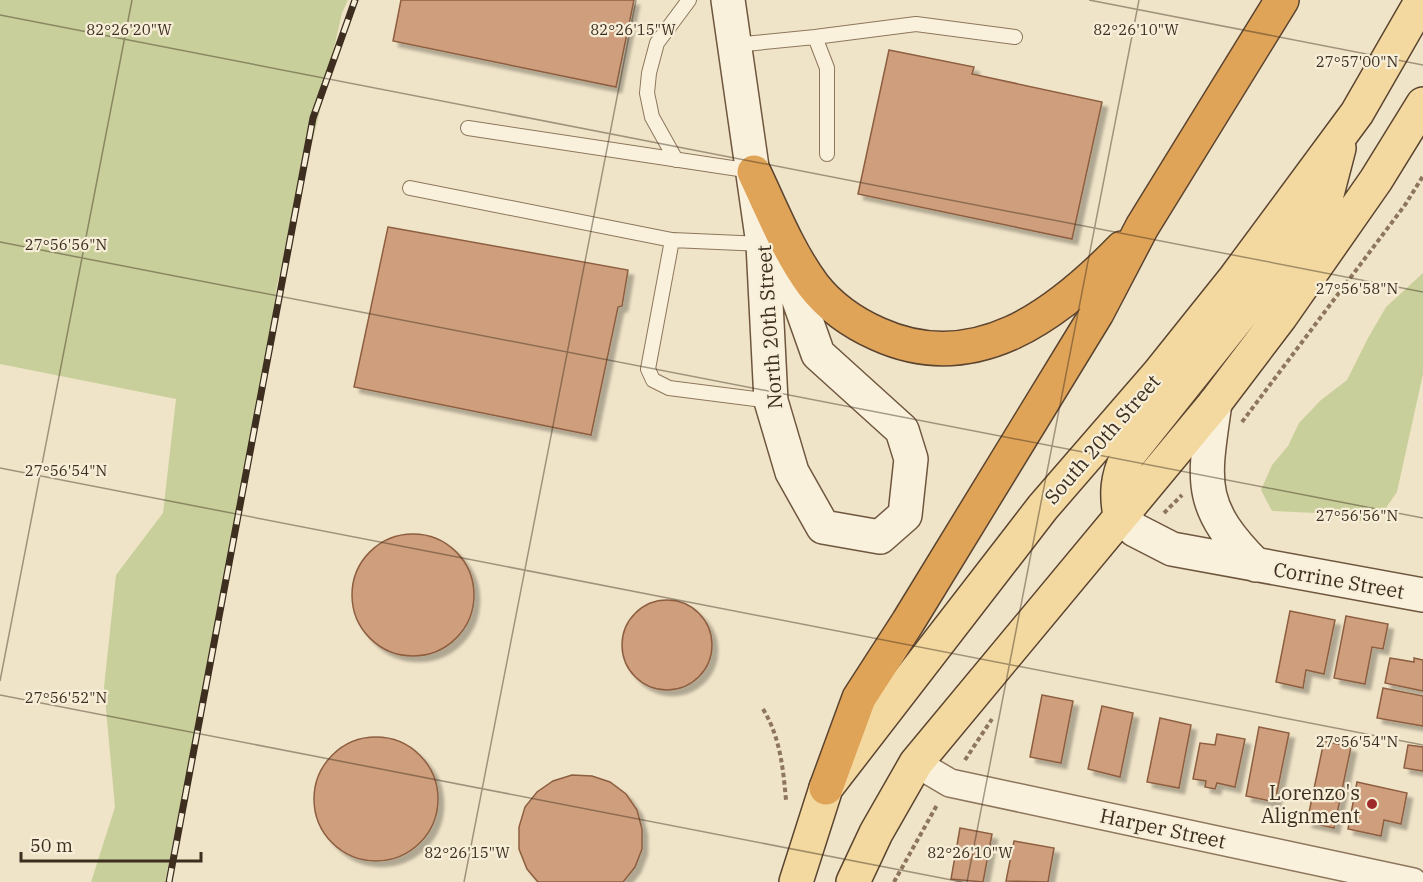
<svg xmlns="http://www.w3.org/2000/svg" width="1423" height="882" font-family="'IBM Plex Serif',serif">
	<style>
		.green { fill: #c9cf9b }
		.building { fill: #cf9f7d; stroke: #8d5f41; stroke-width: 1.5; filter: url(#shadow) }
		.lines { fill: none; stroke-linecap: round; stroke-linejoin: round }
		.lane-casing { stroke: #8d765c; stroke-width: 16 }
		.street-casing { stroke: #8d765c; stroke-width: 30 }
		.secondary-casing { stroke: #6f573f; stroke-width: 36 }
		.primary-casing { stroke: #5b4430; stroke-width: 36 }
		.highway-casing { stroke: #5b4430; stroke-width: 36 }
		.path { stroke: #8d765c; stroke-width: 4; stroke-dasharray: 4.5 3; stroke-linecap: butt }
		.lane { stroke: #faf1dc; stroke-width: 14 }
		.street { stroke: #faf1dc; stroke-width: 27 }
		.secondary { stroke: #faf1dc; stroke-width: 33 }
		.primary { stroke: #f3d9a0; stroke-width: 33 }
		.highway { stroke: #e0a458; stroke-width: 33 }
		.rail-casing { stroke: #3d2e20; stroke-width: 7 }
		.rail { stroke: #f7eed8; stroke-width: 4.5; stroke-dasharray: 14; stroke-linecap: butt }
		.ticks { fill: none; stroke: #3d2e20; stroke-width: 1.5; stroke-opacity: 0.45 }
		.poi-dot { fill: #9e2a2b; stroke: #f7eed8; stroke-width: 2 }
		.labels { text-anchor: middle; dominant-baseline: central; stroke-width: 4.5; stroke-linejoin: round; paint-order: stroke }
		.street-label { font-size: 20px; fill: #3d2e20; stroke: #f7eed8 }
		.poi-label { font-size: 20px; fill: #3d2e20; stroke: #f7eed8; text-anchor: end }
		.ticks-label { font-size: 15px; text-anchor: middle; fill: #3d2e20; stroke: #f7eed8; stroke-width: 4.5; stroke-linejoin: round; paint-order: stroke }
	</style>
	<defs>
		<filter id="shadow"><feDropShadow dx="5.5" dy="5.5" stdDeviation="1.5" flood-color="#0004"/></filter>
	</defs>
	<rect width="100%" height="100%" fill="#f0e4c8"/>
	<!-- green -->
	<path class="green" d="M0 0H348L342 13 317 123 277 285 260 404 165 882H91L115 807 104 687 116 575 163 513 176 399 0 364Z
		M1423 273V374L1397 492 1376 522 1351 520 1315 513 1272 511 1261 490 1272 465 1288 446 1299 423 1321 400 1347 380 1368 338 1386 307Z"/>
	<!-- building -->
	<path class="building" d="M401 0H634L616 87 393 41Z
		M889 50 974 67 972 74 1102 102 1072 239 858 194Z
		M388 227 628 270 622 306 618 307 591 435 354 387Z
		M352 595a61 61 0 1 1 122 0a61 61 0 1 1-122 0Z
		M622 645a45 45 0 1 1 90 0a45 45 0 1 1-90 0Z
		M1290 611 1335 620 1324 674 1306 670 1303 688 1276 682Z
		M1346 616 1388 624 1383 649 1372 647 1365 684 1334 678Z
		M1390 658 1414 662V658L1423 660V691L1385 683Z
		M1383 688 1423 696V726L1377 718Z
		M1042 695 1073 701 1061 763 1030 757Z
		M1102 706 1133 713 1120 777 1088 769Z
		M1160 718 1191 725 1179 788 1147 782Z
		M1259 727 1289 733 1275 802 1246 796Z
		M1217 734 1245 739 1235 787 1217 783 1215 789 1205 787 1206 781 1193 779 1200 743 1215 745Z
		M314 799a62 62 0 1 1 124 0a62 62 0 1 1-124 0Z
		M1324 741 1351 747 1334 828 1307 822Z
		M1408 745 1423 747V771L1404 768Z
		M572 775 592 776 610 782 626 794 637 810 642 829V849L635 867 623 882H538L527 869 519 849V827L525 807 537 792 553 781Z
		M1357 782 1407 793 1401 824 1384 820 1381 836 1348 829Z
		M960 828 992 834 983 882 951 879Z
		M1014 841 1054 848 1048 882 1006 881Z"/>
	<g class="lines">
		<!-- lane casing -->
		<g class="lane-casing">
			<path id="lane" d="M815 37 827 68V154
				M735 45 815 37 916 24 1015 37
				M468 128 752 171
				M676 160 652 117 647 93 649 73 657 43 689 0
				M410 188 672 240 763 244
				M672 240 648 369 653 380 669 388 771 401"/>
		</g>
		<!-- street casing -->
		<g class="street-casing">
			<path id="street" d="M916 763 950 783 1413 882"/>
		</g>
		<!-- secondary casing -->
		<g class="secondary-casing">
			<path id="secondary" d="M728 0 763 244 771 401 792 472 823 527 880 537 905 515 911 459 902 430 818 354 779 244
				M1215 403C1204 481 1196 505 1256 565
				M1120 516 1135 530 1172 549 1423 595"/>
		</g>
		<!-- primary casing -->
		<g class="primary-casing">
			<path id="primary" d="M1120 516C1116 494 1117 477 1127 457L1257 294 1325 202 1339 148
				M796 882 826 788 1043 507 1159 373 1235 278 1357 113 1422 0
				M853 882 876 833 916 763 1215 403 1281 316 1376 180 1423 104"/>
		</g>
		<!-- highway casing -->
		<g class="highway-casing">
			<path id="highway" d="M754 172C772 210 788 251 813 285 830 307 853 323 878 334 975 378 1057 315 1122 248
				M826 788 859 698 908 622 1097 313 1142 227 1282 0"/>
		</g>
		<!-- path -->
		<path class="path" d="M1242 422 1405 205 1423 176
			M1164 513 1182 495
			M763 709C780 737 783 767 786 800
			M965 760 992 719
			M894 882 937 805"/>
		<!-- lane -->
		<use href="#lane" class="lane"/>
		<!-- street -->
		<use href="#street" class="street"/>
		<!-- secondary -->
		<use href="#secondary" class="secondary"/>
		<!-- primary -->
		<use href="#primary" class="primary"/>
		<!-- highway -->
		<use href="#highway" class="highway"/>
		<!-- rail casing -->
		<g class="rail-casing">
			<path id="rail" d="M169 882 313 118 355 0"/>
		</g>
		<!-- rail -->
		<use href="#rail" class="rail"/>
	</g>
	<!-- ticks -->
	<path class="ticks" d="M1089 0 1423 65M0 15 1423 292M0 242 1423 518M0 468 1423 745M0 681 132 0M0 695 962 882M464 882 636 0M967 882 1139 0"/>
	<!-- markers -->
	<circle class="poi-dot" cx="1372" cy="804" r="6"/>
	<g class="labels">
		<!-- street labels -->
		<g class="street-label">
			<text transform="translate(769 327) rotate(-94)">North 20th Street</text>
			<text transform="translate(1102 439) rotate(-49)">South 20th Street</text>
			<text transform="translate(1339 580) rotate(10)">Corrine Street</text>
			<text transform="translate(1163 828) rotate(12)">Harper Street</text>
		</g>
		<!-- poi labels -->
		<g class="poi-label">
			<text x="1360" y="792">Lorenzo's<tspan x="1360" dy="23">Alignment</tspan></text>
		</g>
	</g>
	<g class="ticks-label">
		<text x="129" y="35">82°26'20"W</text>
		<text x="633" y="35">82°26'15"W</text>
		<text x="1136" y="35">82°26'10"W</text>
		<text x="1357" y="67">27°57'00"N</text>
		<text x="66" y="250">27°56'56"N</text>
		<text x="1357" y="294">27°56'58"N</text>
		<text x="66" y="476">27°56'54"N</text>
		<text x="1357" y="521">27°56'56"N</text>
		<text x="66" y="703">27°56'52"N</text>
		<text x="1357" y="747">27°56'54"N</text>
		<text x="467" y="858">82°26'15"W</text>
		<text x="970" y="858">82°26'10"W</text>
	</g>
	<!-- scale -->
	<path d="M21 852v9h180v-9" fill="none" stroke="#3d2e20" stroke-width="3"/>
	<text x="30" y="852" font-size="18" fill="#3d2e20" stroke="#f7eed8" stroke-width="4.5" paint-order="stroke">50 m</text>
</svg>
